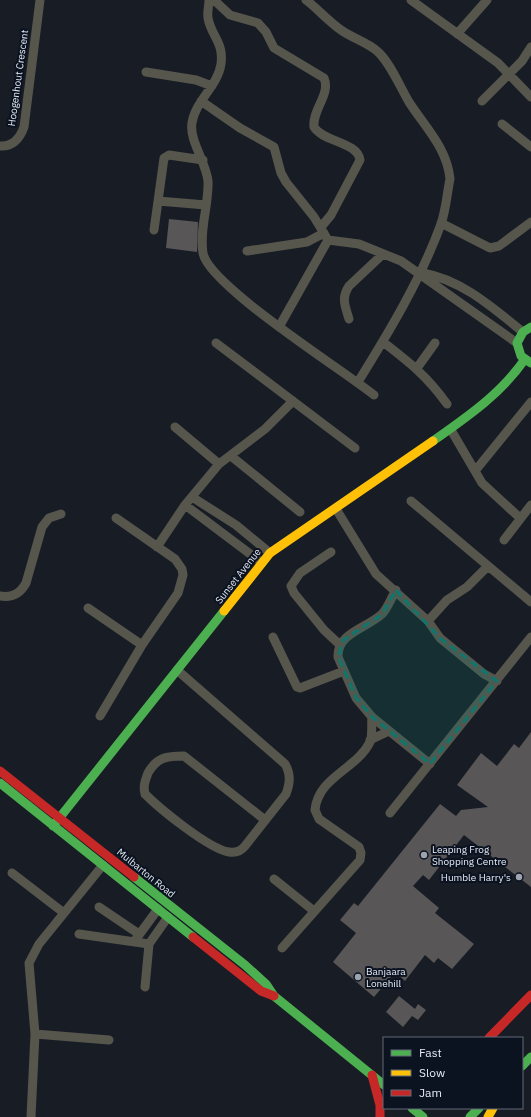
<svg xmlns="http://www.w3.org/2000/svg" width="531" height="1117" font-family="'IBM Plex Sans',sans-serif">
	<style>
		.building { fill: #595658 }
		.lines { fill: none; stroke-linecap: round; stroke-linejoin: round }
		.street { stroke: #56564d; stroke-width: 9 }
		.fast { stroke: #4caf50; stroke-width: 9 }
		.slow { stroke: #ffc107; stroke-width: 9 }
		.jam { stroke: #c62828; stroke-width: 9 }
		.marked { fill: #0f766e; fill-opacity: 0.2; stroke: #0f766e; stroke-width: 3; stroke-dasharray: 8 5; stroke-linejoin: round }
		.poi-dot { fill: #9ea4ad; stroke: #0b1220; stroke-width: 1.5 }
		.labels { text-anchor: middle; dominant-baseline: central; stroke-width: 4; stroke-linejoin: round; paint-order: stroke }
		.street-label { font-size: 10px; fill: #e6ecf6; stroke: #0b1220 }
		.poi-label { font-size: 10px; fill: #e6ecf6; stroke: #0b1220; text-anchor: start }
	</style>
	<rect width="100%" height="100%" fill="#181d25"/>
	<!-- building -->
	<path class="building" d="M169 219 198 222 197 252 166 248Z
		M531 732V887L464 835 429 880 423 875 413 886 439 908 435 913 474 944 452 969 438 958 434 963 425 955 405 981 395 972 374 997 333 962 356 933 340 920 354 903 358 906 440 804 456 816 461 810 488 807 457 785 481 753 497 766 514 744 519 748Z
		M399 996 415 1009 418 1004 426 1010 418 1020 412 1016 403 1027 386 1012Z"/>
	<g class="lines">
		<!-- street -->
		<path class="street" d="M209 0C209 6 207 12 208 18 211 36 224 42 221 64 218 86 195 101 192 123 189 140 206 162 208 181 209 205 199 230 203 253 208 285 343 370 374 395
			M214 0 230 15 258 23 266 32 274 48 324 78C331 94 312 110 314 127 323 142 358 142 360 160L331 215 321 227
			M306 0C318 9 328 21 341 30 352 38 367 42 377 51 390 62 400 87 409 102 425 127 447 148 450 179 447 193 446 210 441 224 421 279 389 332 358 382
			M411 0 498 63 531 97
			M457 34 487 0
			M146 72 196 80 212 86
			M201 101 240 128 274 147 281 173 286 182 314 217 328 240
			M482 101 522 61 531 47
			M502 124 531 147
			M0 146C13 147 20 138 24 127L40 0
			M158 201 206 205
			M441 223 490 248 499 246 531 222
			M154 230 164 158 169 155 203 160
			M328 240 359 244 401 261 517 343
			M247 251 307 242 324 233
			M423 273C462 280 493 308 523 332
			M349 319C345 306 341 298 349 286L383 254
			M279 327 328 240
			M383 342C409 362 427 376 447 404
			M216 343 355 448
			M417 368 435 343
			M175 427 219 464
			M451 430 482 483 520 518
			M231 456 300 512
			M475 471 531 402
			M192 497 236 525 270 553
			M411 501 531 602
			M185 505 262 563
			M336 509 376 574 428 621 440 638 484 674 497 681
			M504 540 531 505
			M157 547 185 505 219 464 265 429 293 401
			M331 552 300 573 291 586 294 593 324 630 340 645
			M396 590C391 598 388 608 382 614 367 628 337 633 338 657L356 698 372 717 430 764
			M0 596C12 598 20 594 26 583L42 527 49 518 61 514
			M88 608 142 645
			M428 621 447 600 467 587 488 566
			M273 637 297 687 300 688 344 671
			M177 670 285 764C291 774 290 783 286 794L245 846C241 851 235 853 229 852 209 849 160 809 145 794 143 786 145 781 148 773 157 757 167 756 184 756L265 820
			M100 716 142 645 178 593 183 575 182 569 175 559 116 518
			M370 740 389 731
			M390 813 531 637
			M12 873 64 913
			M274 879 314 911
			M99 907 139 934
			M79 934 149 944
			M136 939 158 909
			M282 948 360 860 361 853 359 847 319 819 315 810C318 777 357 769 370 742 373 735 371 724 372 717
			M145 987 149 944 168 917
			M35 1034 109 1040
			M31 1117 35 1034 29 963 39 944 103 865"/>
		<!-- fast -->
		<path class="fast" d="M531 327 523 332 517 343 521 356 531 363
			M433 441C467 417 501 394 525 359
			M0 783 193 937
			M53 826 224 611
			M134 877 245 965 266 984 274 996 384 1085
			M522 1066 531 1057
			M412 1108 423 1117
			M470 1117 479 1108"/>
		<!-- slow -->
		<path class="slow" d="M224 611 270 553 433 441
			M488 1117 493 1108"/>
		<!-- jam -->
		<path class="jam" d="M0 771 134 877
			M193 937 261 991 274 996
			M489 1038 531 995
			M372 1075 380 1105V1117"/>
	</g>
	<!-- marked area -->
	<path class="marked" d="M396 590 440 638 497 681 430 764 372 717 356 698 338 657 343 640 381 615Z"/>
	<!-- markers -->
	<g class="poi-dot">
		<circle cx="424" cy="855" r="4"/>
		<circle cx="519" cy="877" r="4"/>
		<circle cx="358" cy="977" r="4"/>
	</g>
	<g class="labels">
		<!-- street labels -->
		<g class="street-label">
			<text transform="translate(18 78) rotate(-82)">Hoogenhout Crescent</text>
			<text transform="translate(238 576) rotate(-52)">Sunset Avenue</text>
			<text transform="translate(146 873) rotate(39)">Mulbarton Road</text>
		</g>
		<!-- poi labels -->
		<g class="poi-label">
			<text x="432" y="849">Leaping Frog<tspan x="432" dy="12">Shopping Centre</tspan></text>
			<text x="511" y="877" text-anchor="end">Humble Harry's</text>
			<text x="366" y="971">Banjaara<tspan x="366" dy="12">Lonehill</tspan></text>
		</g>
	</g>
	<!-- legend -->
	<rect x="383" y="1037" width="140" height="72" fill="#0b1220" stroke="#636976"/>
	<rect x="391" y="1050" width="20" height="6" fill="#4caf50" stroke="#636976"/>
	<text x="419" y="1057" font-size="12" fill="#e6ecf6">Fast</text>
	<rect x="391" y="1070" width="20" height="6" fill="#ffc107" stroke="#636976"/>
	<text x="419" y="1077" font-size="12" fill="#e6ecf6">Slow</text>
	<rect x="391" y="1090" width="20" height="6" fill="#c62828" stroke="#636976"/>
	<text x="419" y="1097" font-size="12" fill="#e6ecf6">Jam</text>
</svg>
